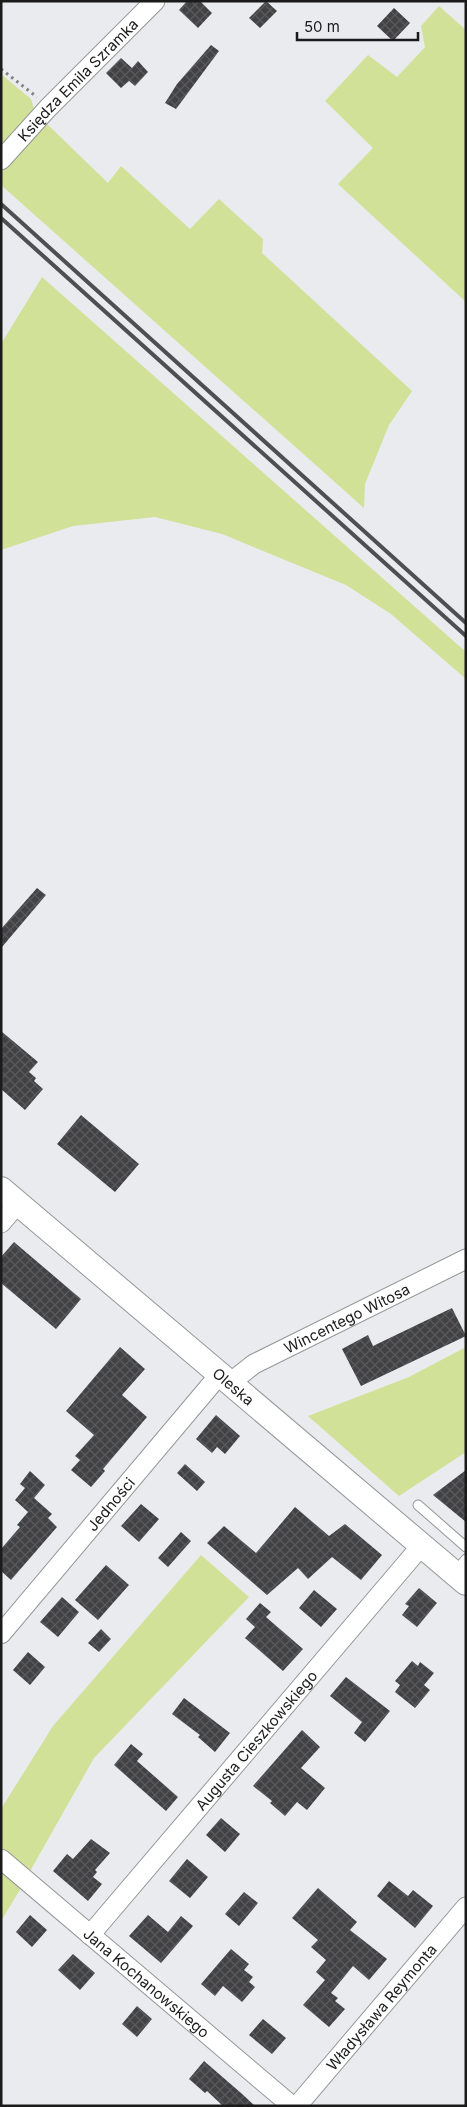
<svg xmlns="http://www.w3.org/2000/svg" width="467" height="2107" font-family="Inter,sans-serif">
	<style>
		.grass { fill: #d1e197 }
		.building { fill: url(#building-cross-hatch) }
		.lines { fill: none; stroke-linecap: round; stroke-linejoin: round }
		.service-casing { stroke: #959698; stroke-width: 11 }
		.minor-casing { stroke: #959698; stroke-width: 21 }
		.tertiary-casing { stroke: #959698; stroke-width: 26 }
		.path { stroke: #838385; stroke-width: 3; stroke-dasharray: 2.5 4; stroke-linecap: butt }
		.service { stroke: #fff; stroke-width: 9 }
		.minor { stroke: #fff; stroke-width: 19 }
		.tertiary { stroke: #fff; stroke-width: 24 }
		.rail { stroke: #4e4f50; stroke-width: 4 }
		.labels { text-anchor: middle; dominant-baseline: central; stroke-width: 5; stroke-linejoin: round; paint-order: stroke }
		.street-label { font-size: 15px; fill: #1b1b1c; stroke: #eaebee }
	</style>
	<defs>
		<pattern id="building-cross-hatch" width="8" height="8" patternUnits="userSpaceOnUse" patternTransform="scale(1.25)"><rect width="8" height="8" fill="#424244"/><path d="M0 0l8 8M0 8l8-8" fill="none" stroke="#5a5a5c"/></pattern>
	</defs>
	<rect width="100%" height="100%" fill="#eaebee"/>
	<!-- grass -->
	<path class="grass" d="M439 6 466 30V302L338 184 373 148 325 101 368 55 397 77 425 47 421 26Z
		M1 74 31 99 35 112 1 149Z
		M46 123 108 183 121 166 190 229 219 199 263 239 262 253 412 391 389 425 365 484 364 508 1 185V169Z
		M42 277 466 652V679L391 614 346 585 222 534 155 517 73 526 1 550V344Z
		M466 1347V1452L399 1496 308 1416 409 1377Z
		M201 1555 249 1597 94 1758 29 1873 1 1848V1809L53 1726Z
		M1 1871 21 1888 1 1921Z"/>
	<!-- building -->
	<path class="building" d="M187 1H200L212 13 198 28 179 10Z
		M266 1 277 11 260 28 249 18Z
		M394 8 410 23 393 41 377 26Z
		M211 45 219 51 176 109 165 103 177 84Z
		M121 58 132 68 138 61 148 72 135 86 129 81 121 88 106 73Z
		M37 888 46 895 2 947 1 929Z
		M1 1031 38 1062 29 1072 36 1078 34 1081 43 1089 25 1110 1 1089Z
		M81 1115 139 1164 115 1192 57 1144Z
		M14 1242 81 1299 56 1329 1 1283V1257Z
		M452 1308 466 1336 361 1386 342 1349 368 1335 373 1346Z
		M120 1347 145 1369 122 1395 147 1417 103 1469 105 1471 91 1487 71 1470 80 1460 75 1456 94 1435 66 1411Z
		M216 1415 240 1436 225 1454 217 1447 212 1453 196 1439Z
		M185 1464 205 1482 197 1491 177 1473Z
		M466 1470V1522L433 1495Z
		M30 1471 45 1485 34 1498 52 1514 48 1518 57 1527 11 1580 1 1571V1549L20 1527 17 1525 28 1512 15 1500 25 1488 20 1484Z
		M141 1504 159 1519 139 1542 121 1526Z
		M295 1507 329 1536 345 1524 382 1555 361 1580 332 1557 308 1579 298 1568 267 1595 207 1543 224 1526 256 1553Z
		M181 1532 191 1541 168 1567 158 1558Z
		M106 1565 129 1585 98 1620 75 1600Z
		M419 1588 437 1603 417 1627 402 1615 409 1606 405 1604Z
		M314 1590 337 1609 321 1627 299 1608Z
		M62 1597 79 1612 58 1637 40 1622Z
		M260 1603 271 1612 266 1617 303 1649 283 1671 245 1638 255 1627 246 1619Z
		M101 1629 111 1639 99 1652 88 1643Z
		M28 1652 45 1667 30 1685 13 1670Z
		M412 1661 418 1666 420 1662 434 1673 424 1685 430 1690 415 1708 395 1692 400 1685 395 1681Z
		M346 1677 390 1711 365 1742 354 1733 362 1722 330 1696Z
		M184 1698 230 1733 215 1752 198 1737 200 1735 172 1714Z
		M302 1730 320 1747 301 1768 325 1788 307 1810 297 1802 285 1816 270 1803 272 1801 253 1786Z
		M131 1744 143 1754 137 1761 178 1797 166 1811 114 1765Z
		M221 1818 240 1834 225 1852 206 1835Z
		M91 1839 110 1853 95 1870 97 1872 93 1877 102 1884 88 1901 53 1871 67 1854 73 1859Z
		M187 1859 208 1877 190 1898 169 1881Z
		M389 1881 408 1896 413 1890 433 1906 415 1928 377 1896Z
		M318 1888 357 1922 350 1930 387 1959 369 1980 353 1966 331 1993 338 1998 335 2001 345 2009 329 2027 303 2005 325 1980 316 1972 326 1960 311 1947 318 1940 292 1918Z
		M244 1892 258 1903 239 1926 225 1914Z
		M30 1915 47 1930 32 1947 16 1932Z
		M148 1915 168 1932 181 1916 193 1926 161 1963 129 1936Z
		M231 1949 249 1964 244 1970 253 1977 249 1982 255 1987 242 2002 223 1986 215 1996 201 1984Z
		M73 1954 95 1973 80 1990 58 1970Z
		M137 2006 152 2019 137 2037 122 2024Z
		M263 2019 286 2038 272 2054 249 2035Z
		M204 2061 241 2093 255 2106H223L207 2091 205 2093 189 2079Z"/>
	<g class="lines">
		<!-- service casing -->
		<g class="service-casing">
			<path id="service" d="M418 1505 466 1547
				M454 1573 466 1559"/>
		</g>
		<!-- minor casing -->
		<g class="minor-casing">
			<g id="minor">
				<path id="s1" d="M1 160 48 108 155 1"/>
				<path d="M1 1223 18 1203"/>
				<path id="s2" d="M230 1383 254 1364 466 1259"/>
				<path id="s3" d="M1 1634 220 1374"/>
				<path id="s4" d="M1 1859 292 2106"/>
				<path id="s5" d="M90 1935 422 1545"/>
				<path id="s6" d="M297 2106 466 1907"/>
			</g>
		</g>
		<!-- tertiary casing -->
		<g class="tertiary-casing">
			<g id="tertiary">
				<path id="s7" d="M1 1189 466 1583"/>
			</g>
		</g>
		<!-- path -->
		<path class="path" d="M1 69 37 97"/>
		<!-- service -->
		<use href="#service" class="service"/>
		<!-- minor -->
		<use href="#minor" class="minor"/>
		<!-- tertiary -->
		<use href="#tertiary" class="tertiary"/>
		<!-- rail -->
		<path class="rail" d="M1 204 466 623
			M1 218 466 636"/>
	</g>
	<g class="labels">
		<!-- street labels -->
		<g class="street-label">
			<text stroke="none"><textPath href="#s1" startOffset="111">Księdza Emila Szramka</textPath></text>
			<text stroke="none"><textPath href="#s2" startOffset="134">Wincentego Witosa</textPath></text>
			<text stroke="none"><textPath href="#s7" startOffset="305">Oleska</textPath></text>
			<text stroke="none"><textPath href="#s3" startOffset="170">Jedności</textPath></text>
			<text stroke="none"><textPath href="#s5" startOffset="256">Augusta Cieszkowskiego</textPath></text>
			<text stroke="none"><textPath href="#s4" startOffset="191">Jana Kochanowskiego</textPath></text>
			<text stroke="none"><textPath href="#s6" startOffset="130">Władysława Reymonta</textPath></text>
		</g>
	</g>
	<!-- border -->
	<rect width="467" height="2107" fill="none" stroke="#1b1b1c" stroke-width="5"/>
	<!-- scale -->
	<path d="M297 32v8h121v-8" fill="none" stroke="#1b1b1c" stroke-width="2.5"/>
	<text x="304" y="32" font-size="15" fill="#1b1b1c" stroke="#eaebee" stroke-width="4" paint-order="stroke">50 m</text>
</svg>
